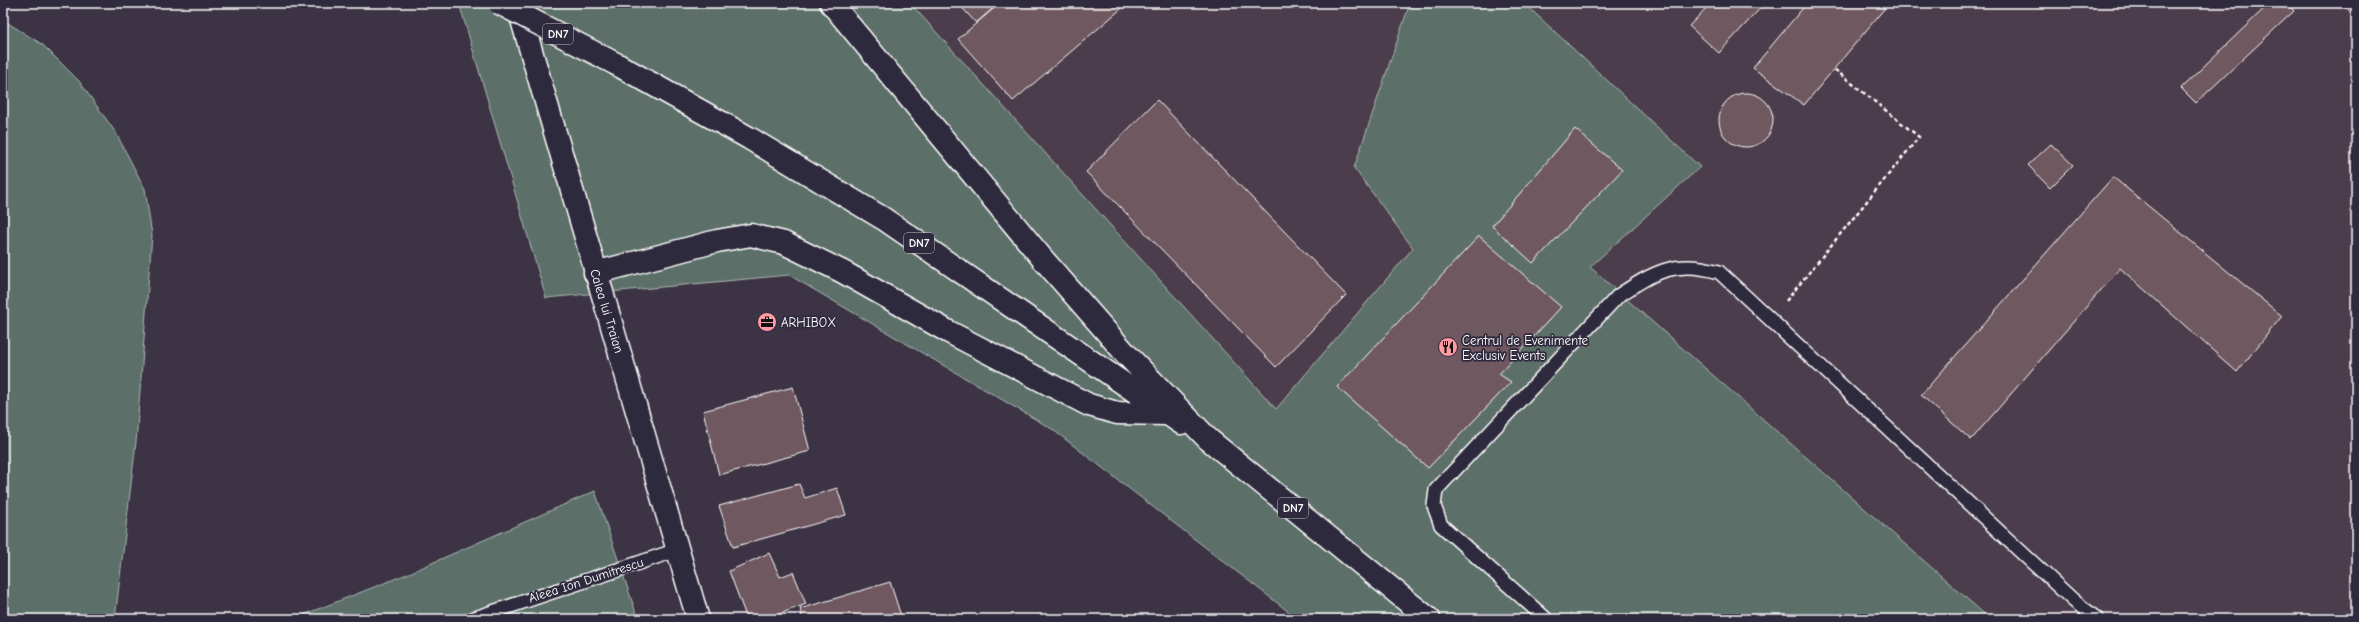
<svg xmlns="http://www.w3.org/2000/svg" width="2359" height="622" font-family="'Comic Neue',sans-serif">
	<style>
		.built { fill: #4b3e4c }
		.green { fill: #5b7069; stroke: #adb8b4 }
		.building { fill: #6f5860; stroke: #fff }
		.lines { fill: none; stroke-linecap: round; stroke-linejoin: round }
		.service-casing { stroke: #fff; stroke-width: 16 }
		.primary-casing { stroke: #fff; stroke-width: 25 }
		.trunk-casing { stroke: #fff; stroke-width: 25 }
		.path { stroke: #fff; stroke-width: 2.5; stroke-dasharray: 4 3; stroke-linecap: butt }
		.service { stroke: #2f2a3d; stroke-width: 13 }
		.primary { stroke: #2f2a3d; stroke-width: 22 }
		.trunk { stroke: #2f2a3d; stroke-width: 22 }
		.trunk-bridge-casing { stroke: #fff; stroke-width: 25; stroke-linecap: butt }
		.trunk-bridge { stroke: #2f2a3d; stroke-width: 22 }
		.labels { text-anchor: middle; dominant-baseline: central; stroke-width: 3.5; stroke-linejoin: round; paint-order: stroke }
		.shield { fill: #2f2a3d; stroke: #c1bfc5; stroke-width: 1 }
		.shield-label { font-size: 12px; font-weight: bold; fill: #fff }
		.street-label { font-size: 13px; fill: #fff; stroke: #2f2a3d }
		.poi-label { font-size: 13px; fill: #fff; stroke: #2f2a3d; text-anchor: start }
	</style>
	<rect width="100%" height="100%" fill="#3c3344"/>
	<filter id="ink" filterUnits="userSpaceOnUse"><feTurbulence type="fractalNoise" baseFrequency=".025" numOctaves="2"/><feDisplacementMap in="SourceGraphic" scale="8" xChannelSelector="R" yChannelSelector="G"/><feConvolveMatrix kernelMatrix="1 2 1 2 8 2 1 2 1" color-interpolation-filters="sRGB"/></filter>
	<g filter="url(#ink)">
		<!-- built -->
		<path class="built" d="M910 3H1410L1354 168 1414 248 1276 409Z
			M1524 3H2356V619H1990L1590 267 1700 167Z"/>
		<!-- green -->
		<path class="green" d="M459 3H910L1276 409 1413 248 1354 168 1410 3H1524L1700 167 1590 267 1990 619H1298L1052 429 789 275 546 298Z
			M3 20 43 45 79 81 116 133 145 189 152 235 136 442 115 619H3Z
			M595 491 638 619H293L407 574Z"/>
		<!-- building -->
		<path class="building" d="M958 3H999L976 23Z
			M1000 3H1128L1013 101 958 39Z
			M1711 3H1765L1719 53 1689 26Z
			M1807 3H1889L1804 105 1753 68Z
			M2270 3H2287L2294 11 2196 103 2181 88Z
			M2341 3H2356V17Z
			M1719 120a27 27 0 1 1 54 0a27 27 0 1 1-54 0Z
			M1157 100 1346 295 1276 367 1086 172Z
			M1575 129 1622 170 1533 263 1492 226Z
			M2051 144 2073 165 2050 188 2028 165Z
			M2113 177 2282 316 2237 372 2120 268 1971 440 1921 395Z
			M1479 236 1561 307 1499 374 1511 382 1428 468 1337 387Z
			M793 387 810 451 719 475 703 411Z
			M799 484 805 498 837 488 846 515 733 547 719 506Z
			M769 553 780 577 793 572 806 604 766 619H747L729 571Z
			M890 582 902 619H803L800 609Z"/>
		<g class="lines">
			<!-- service casing -->
			<g class="service-casing">
				<path id="service" d="M472 619 677 550
					M1546 619 1441 525 1434 506 1436 490 1618 296C1654 272 1675 259 1719 272L2074 601 2097 619"/>
			</g>
			<!-- primary casing -->
			<g class="primary-casing">
				<path id="primary" d="M517 3 698 619"/>
			</g>
			<!-- trunk casing -->
			<g class="trunk-casing">
				<path id="trunk" d="M831 3 1042 258 1126 354 1208 439 1429 619
					M618 65 749 138 884 219 1181 423
					M595 273 717 241 751 235 784 243 843 272 949 332 1089 405 1117 413 1165 414"/>
			</g>
			<!-- path -->
			<path class="path" d="M1786 301 1919 137 1834 69"/>
			<!-- service -->
			<use href="#service" class="service"/>
			<!-- primary -->
			<use href="#primary" class="primary"/>
			<!-- trunk -->
			<use href="#trunk" class="trunk"/>
			<!-- trunk-bridge casing -->
			<g class="trunk-bridge-casing">
				<path id="trunk-bridge" d="M499 3 618 65"/>
			</g>
			<!-- trunk-bridge -->
			<use href="#trunk-bridge" class="trunk-bridge"/>
		</g>
	</g>
	<!-- icons -->
	<defs>
		<g id="office-disc" transform="scale(1)"><circle r="9.5" fill="#ff9aa2" stroke="#2f2a3d"/><path d="M-6-3h4V-5.5h4V-3h4V5H-6ZM-1-4.5V-3h2v-1.5ZM-6 0V1H6V0Z" fill="#111"/></g>
		<g id="restaurant-disc" transform="scale(1)"><circle r="9.5" fill="#ff9aa2" stroke="#2f2a3d"/><path d="M-5-6h1v4h1v-4h1v4h1v-4h1v5L-1.5 .5V6h-2V.5L-5-1ZM5-6V6H3V1.5H1.5Q1.5-4 5-6Z" fill="#111"/></g>
	</defs>
	<g fill-rule="evenodd">
		<use href="#office-disc" x="767" y="322"/>
		<use href="#restaurant-disc" x="1448" y="347"/>
	</g>
	<g class="labels">
		<!-- shield labels -->
		<g class="shield">
			<rect x="543" y="24" width="30" height="20" rx="3"/>
			<rect x="904" y="233" width="30" height="20" rx="3"/>
			<rect x="1278" y="498" width="30" height="20" rx="3"/>
		</g>
		<g class="shield-label">
			<text x="558" y="34">DN7</text>
			<text x="919" y="243">DN7</text>
			<text x="1293" y="508">DN7</text>
		</g>
		<!-- street labels -->
		<g class="street-label">
			<text transform="translate(607 311) rotate(73)">Calea lui Traian</text>
			<text transform="translate(586 580) rotate(-18)">Aleea Ion Dumitrescu</text>
		</g>
		<!-- poi labels -->
		<g class="poi-label">
			<text x="781" y="322">ARHIBOX</text>
			<text x="1462" y="340">Centrul de Evenimente<tspan x="1462" dy="15">Exclusiv Events</tspan></text>
		</g>
	</g>
	<!-- margin -->
	<rect width="2359" height="622" fill="none" stroke="#2f2a3d" stroke-width="16"/>
	<rect x="8" y="8" width="2343" height="606" fill="none" stroke="#fff" stroke-width="1.5" filter="url(#ink)"/>
</svg>
